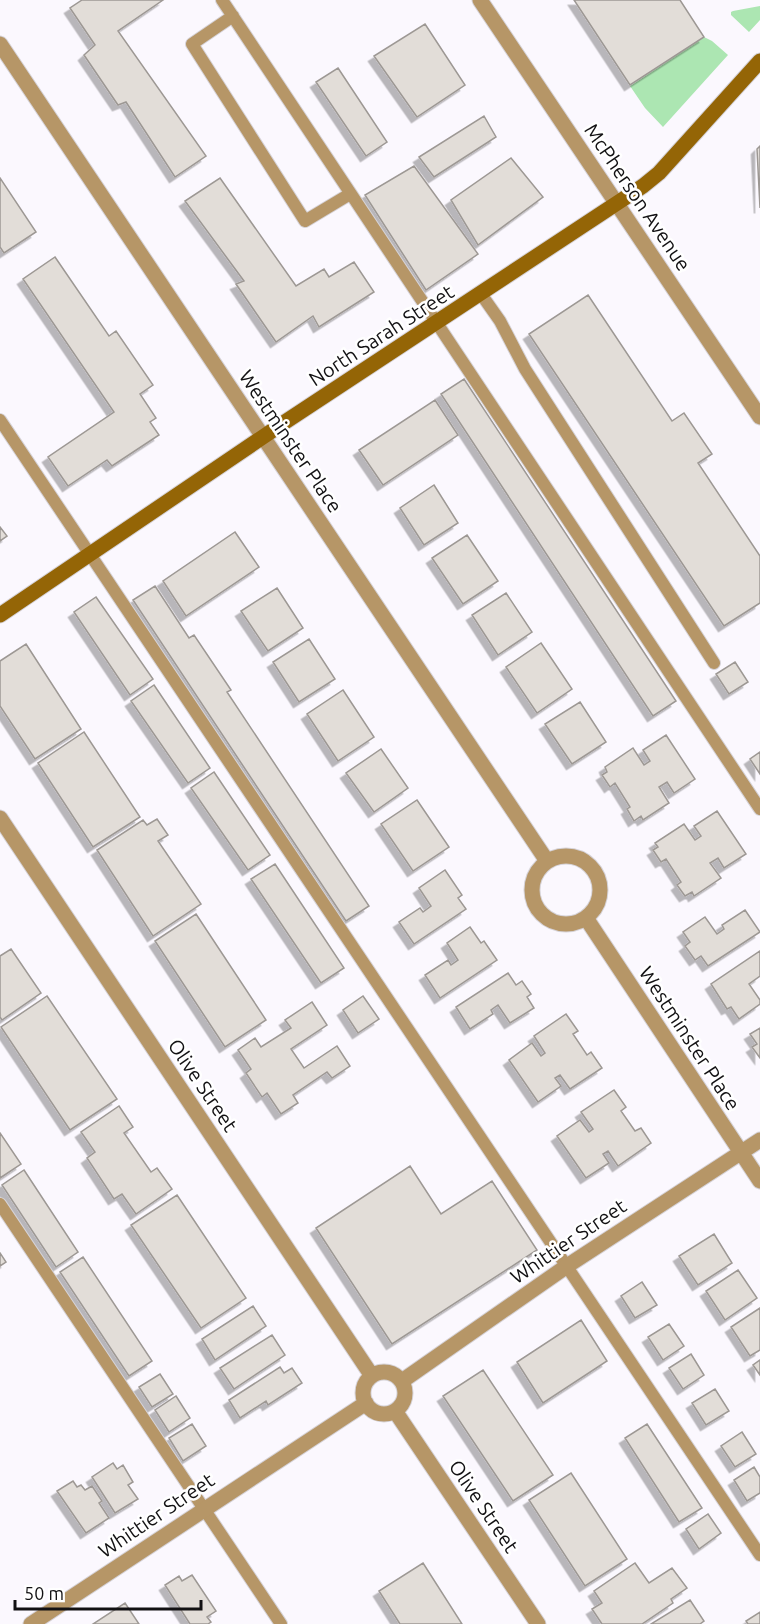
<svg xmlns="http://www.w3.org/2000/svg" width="760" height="1624" font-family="Ubuntu,sans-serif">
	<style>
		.green { fill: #ace6b2 }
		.building { fill: #e2ddd8; stroke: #9d9894; stroke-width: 1.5; filter: url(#shadow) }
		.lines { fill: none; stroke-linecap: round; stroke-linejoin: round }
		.lane-casing { stroke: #d6d3d8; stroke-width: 14 }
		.street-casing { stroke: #d6d3d8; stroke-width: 17 }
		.secondary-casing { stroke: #d6d3d8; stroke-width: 17 }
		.lane { stroke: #b69667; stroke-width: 12 }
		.street { stroke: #b69667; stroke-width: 15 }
		.secondary { stroke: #946506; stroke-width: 15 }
		.labels { text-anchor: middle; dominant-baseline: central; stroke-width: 5; stroke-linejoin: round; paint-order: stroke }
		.street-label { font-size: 20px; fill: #121113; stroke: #fff }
	</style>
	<defs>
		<filter id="shadow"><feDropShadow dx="-5.5" dy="5.5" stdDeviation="0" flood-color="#0004"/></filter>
	</defs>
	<rect width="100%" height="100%" fill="#fbf8fe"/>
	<!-- green -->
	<path class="green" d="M760 6V20L749 32 731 15V12L733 11Z
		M704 37 712 41 728 55 663 127 645 108 630 86Z"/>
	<!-- building -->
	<path class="building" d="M82 0H163L118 31 206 156 175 177 126 102 118 105 84 55 95 45 70 8Z
		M574 0H680L704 37 630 85Z
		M425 24 465 85 417 117 374 56Z
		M338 68 387 142 366 156 316 82Z
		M484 116 496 137 434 177 419 157Z
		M760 146V208L757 149Z
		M511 158 543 197 478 245 451 200Z
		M414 166 478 254 426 290 365 195Z
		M0 178 36 232 4 253 0 247Z
		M220 178 296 286 324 269 329 277 354 262 374 292 319 327 313 316 276 342 236 284 244 281 185 201Z
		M55 257 109 336 116 331 153 385 140 394 156 418 150 422 159 435 112 466 107 460 68 486 48 457 114 412 23 279Z
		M588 295 672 421 684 413 712 454 698 463 760 556V603L724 626 529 334Z
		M464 379 676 701 653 716 441 394Z
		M435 400 458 435 383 485 359 450Z
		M434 485 458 523 424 545 400 508Z
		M0 527 7 536 0 541Z
		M235 532 259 567 186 616 163 581Z
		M467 535 498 581 463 604 432 558Z
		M155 586 189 638 194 635 231 690 227 692 369 906 346 921 133 600Z
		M277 588 303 628 268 651 241 611Z
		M506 593 532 632 498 655 472 615Z
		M96 597 153 679 130 695 74 612Z
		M309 639 335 679 299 702 273 662Z
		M541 643 572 689 537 713 506 667Z
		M26 644 81 729 35 759 0 706V661Z
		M735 662 748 682 729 694 716 674Z
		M154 685 210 768 188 783 131 701Z
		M343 690 374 737 338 761 307 714Z
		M580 702 606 742 572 764 545 724Z
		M84 732 140 817 93 847 38 763Z
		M666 735 695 779 674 793 667 782 659 787 669 803 643 820 641 816 634 821 627 809 630 807 615 783 610 787 602 775 607 772 605 767 633 748 644 765 650 761 643 750Z
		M381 749 408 788 374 812 346 773Z
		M760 752V774L750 759Z
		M214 772 270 855 248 870 191 788Z
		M417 800 449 847 413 871 381 824Z
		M717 811 746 854 724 868 718 858 710 863 721 878 694 896 692 892 685 896 677 885 681 882 666 859 661 862 653 850 658 847 655 843 684 824 695 840 701 836 694 826Z
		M157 819 168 835 158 841 201 904 153 936 97 850 143 820 147 825Z
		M275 864 344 968 321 983 251 879Z
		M445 870 462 895 458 898 466 909 414 944 399 922 420 908 423 912 431 906 419 888Z
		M745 910 760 932 708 966 701 956 695 960 685 946 690 942 683 932 705 917 717 934 724 929 722 925Z
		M196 914 266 1020 225 1047 155 941Z
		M470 927 481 943 484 941 497 960 440 998 425 975 448 960 451 965 458 960 447 943Z
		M11 949 41 993 2 1020 0 1017V956Z
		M760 951V976L749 984 760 1000V1004L739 1019 731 1007 727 1009 711 984Z
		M508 973 516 985 522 981 531 994 527 997 534 1008 510 1023 498 1005 491 1010 493 1014 470 1029 456 1007Z
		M47 996 117 1099 70 1130 1 1027Z
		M363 996 379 1019 358 1033 343 1010Z
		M312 1002 327 1025 291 1049 304 1068 337 1046 350 1066 332 1078 327 1072 293 1095 298 1103 281 1114 267 1093 262 1097 246 1073 251 1069 238 1050 255 1038 261 1047 291 1028 285 1020Z
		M566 1014 578 1031 573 1034 587 1055 591 1052 602 1068 570 1089 560 1075 555 1078 561 1086 538 1102 509 1060 532 1043 541 1056 545 1053 534 1036Z
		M760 1028V1058L752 1047 757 1044 750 1034Z
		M614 1090 626 1107 621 1111 635 1131 641 1128 651 1143 618 1166 608 1151 603 1154 609 1163 586 1178 557 1136 580 1120 589 1132 593 1129 581 1112Z
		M119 1106 133 1127 124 1133 151 1172 157 1168 172 1189 136 1214 122 1194 114 1199 87 1158 95 1152 81 1132Z
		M0 1133 21 1164 0 1178Z
		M410 1166 441 1214 492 1181 537 1250 392 1344 316 1228Z
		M24 1170 78 1252 56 1267 2 1185Z
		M177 1195 246 1298 201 1328 131 1225Z
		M714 1234 732 1263 698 1285 679 1256Z
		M0 1253 6 1262 0 1266Z
		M83 1257 152 1361 129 1376 60 1272Z
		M738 1270 757 1298 725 1320 706 1291Z
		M642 1282 657 1305 635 1318 621 1296Z
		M253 1306 266 1326 215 1360 202 1339Z
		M760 1308V1350L750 1356 731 1327Z
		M581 1320 607 1361 543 1403 517 1362Z
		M669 1324 684 1346 663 1360 648 1337Z
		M272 1335 285 1355 234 1389 220 1368Z
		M691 1354 704 1375 683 1389 669 1368Z
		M760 1360V1375L753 1365Z
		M280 1367 284 1373 292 1368 302 1383 268 1405 266 1401 240 1418 229 1400Z
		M483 1370 553 1475 513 1501 443 1396Z
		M160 1374 173 1394 152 1407 139 1387Z
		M715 1389 729 1411 706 1425 692 1403Z
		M176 1396 190 1418 169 1432 155 1410Z
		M192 1424 206 1446 183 1461 169 1438Z
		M647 1424 702 1508 679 1522 625 1438Z
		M742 1432 756 1454 735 1467 721 1446Z
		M113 1463 117 1469 123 1465 133 1482 128 1485 138 1499 115 1513 92 1477Z
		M754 1467 760 1477V1493L747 1501 734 1480Z
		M571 1473 627 1559 585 1586 529 1500Z
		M73 1481 77 1487 81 1485 85 1490 92 1486 102 1501 99 1503 109 1518 86 1533 57 1491Z
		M708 1514 721 1533 699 1549 686 1529Z
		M423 1563 462 1624H400L379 1591Z
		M635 1563 649 1583 672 1568 687 1588 671 1599 673 1603 642 1624H602L592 1609 602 1603 594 1591Z
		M192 1575 216 1611 207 1617 211 1622 208 1624H190L165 1585 179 1576 182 1581Z
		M690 1600 704 1621 700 1624H651Z
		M125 1603 139 1624H93Z
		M760 1612V1624H748L746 1621Z"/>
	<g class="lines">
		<!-- lane casing -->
		<g class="lane-casing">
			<path id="lane" d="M222 0 760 809
				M233 16 192 44 305 221 350 194
				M481 294 500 321 525 369 714 663
				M0 420 760 1555
				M0 1204 281 1624"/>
		</g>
		<!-- street casing -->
		<g class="street-casing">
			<path id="street" d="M480 0 760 417
				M0 44 547 861
				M0 818 372 1376
				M532 890a34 34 0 1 1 68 0a34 34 0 1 1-68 0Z
				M586 918 760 1181
				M363 1393a21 21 0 1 1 42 0a21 21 0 1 1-42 0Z
				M402 1381 567 1266 760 1140
				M395 1411 538 1624
				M31 1624 366 1403"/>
		</g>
		<!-- secondary casing -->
		<g class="secondary-casing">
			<path id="secondary" d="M0 615 285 422 643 186 659 173 760 61"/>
		</g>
		<!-- lane -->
		<use href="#lane" class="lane"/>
		<!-- street -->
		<use href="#street" class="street"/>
		<!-- secondary -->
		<use href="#secondary" class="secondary"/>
	</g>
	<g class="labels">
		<!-- street labels -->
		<g class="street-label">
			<text transform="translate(638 197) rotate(56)">McPherson Avenue</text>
			<text transform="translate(381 335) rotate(-33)">North Sarah Street</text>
			<text transform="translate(291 441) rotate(56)">Westminster Place</text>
			<text transform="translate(690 1038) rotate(57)">Westminster Place</text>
			<text transform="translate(203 1085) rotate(56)">Olive Street</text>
			<text transform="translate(568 1241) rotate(-34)">Whittier Street</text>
			<text transform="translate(484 1506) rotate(56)">Olive Street</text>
			<text transform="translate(156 1515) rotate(-34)">Whittier Street</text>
		</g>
	</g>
	<!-- scale -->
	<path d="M15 1600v9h186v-9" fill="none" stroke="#121113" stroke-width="3"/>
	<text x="24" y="1600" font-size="18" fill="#121113" stroke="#ffffff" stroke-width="4.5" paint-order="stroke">50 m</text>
</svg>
